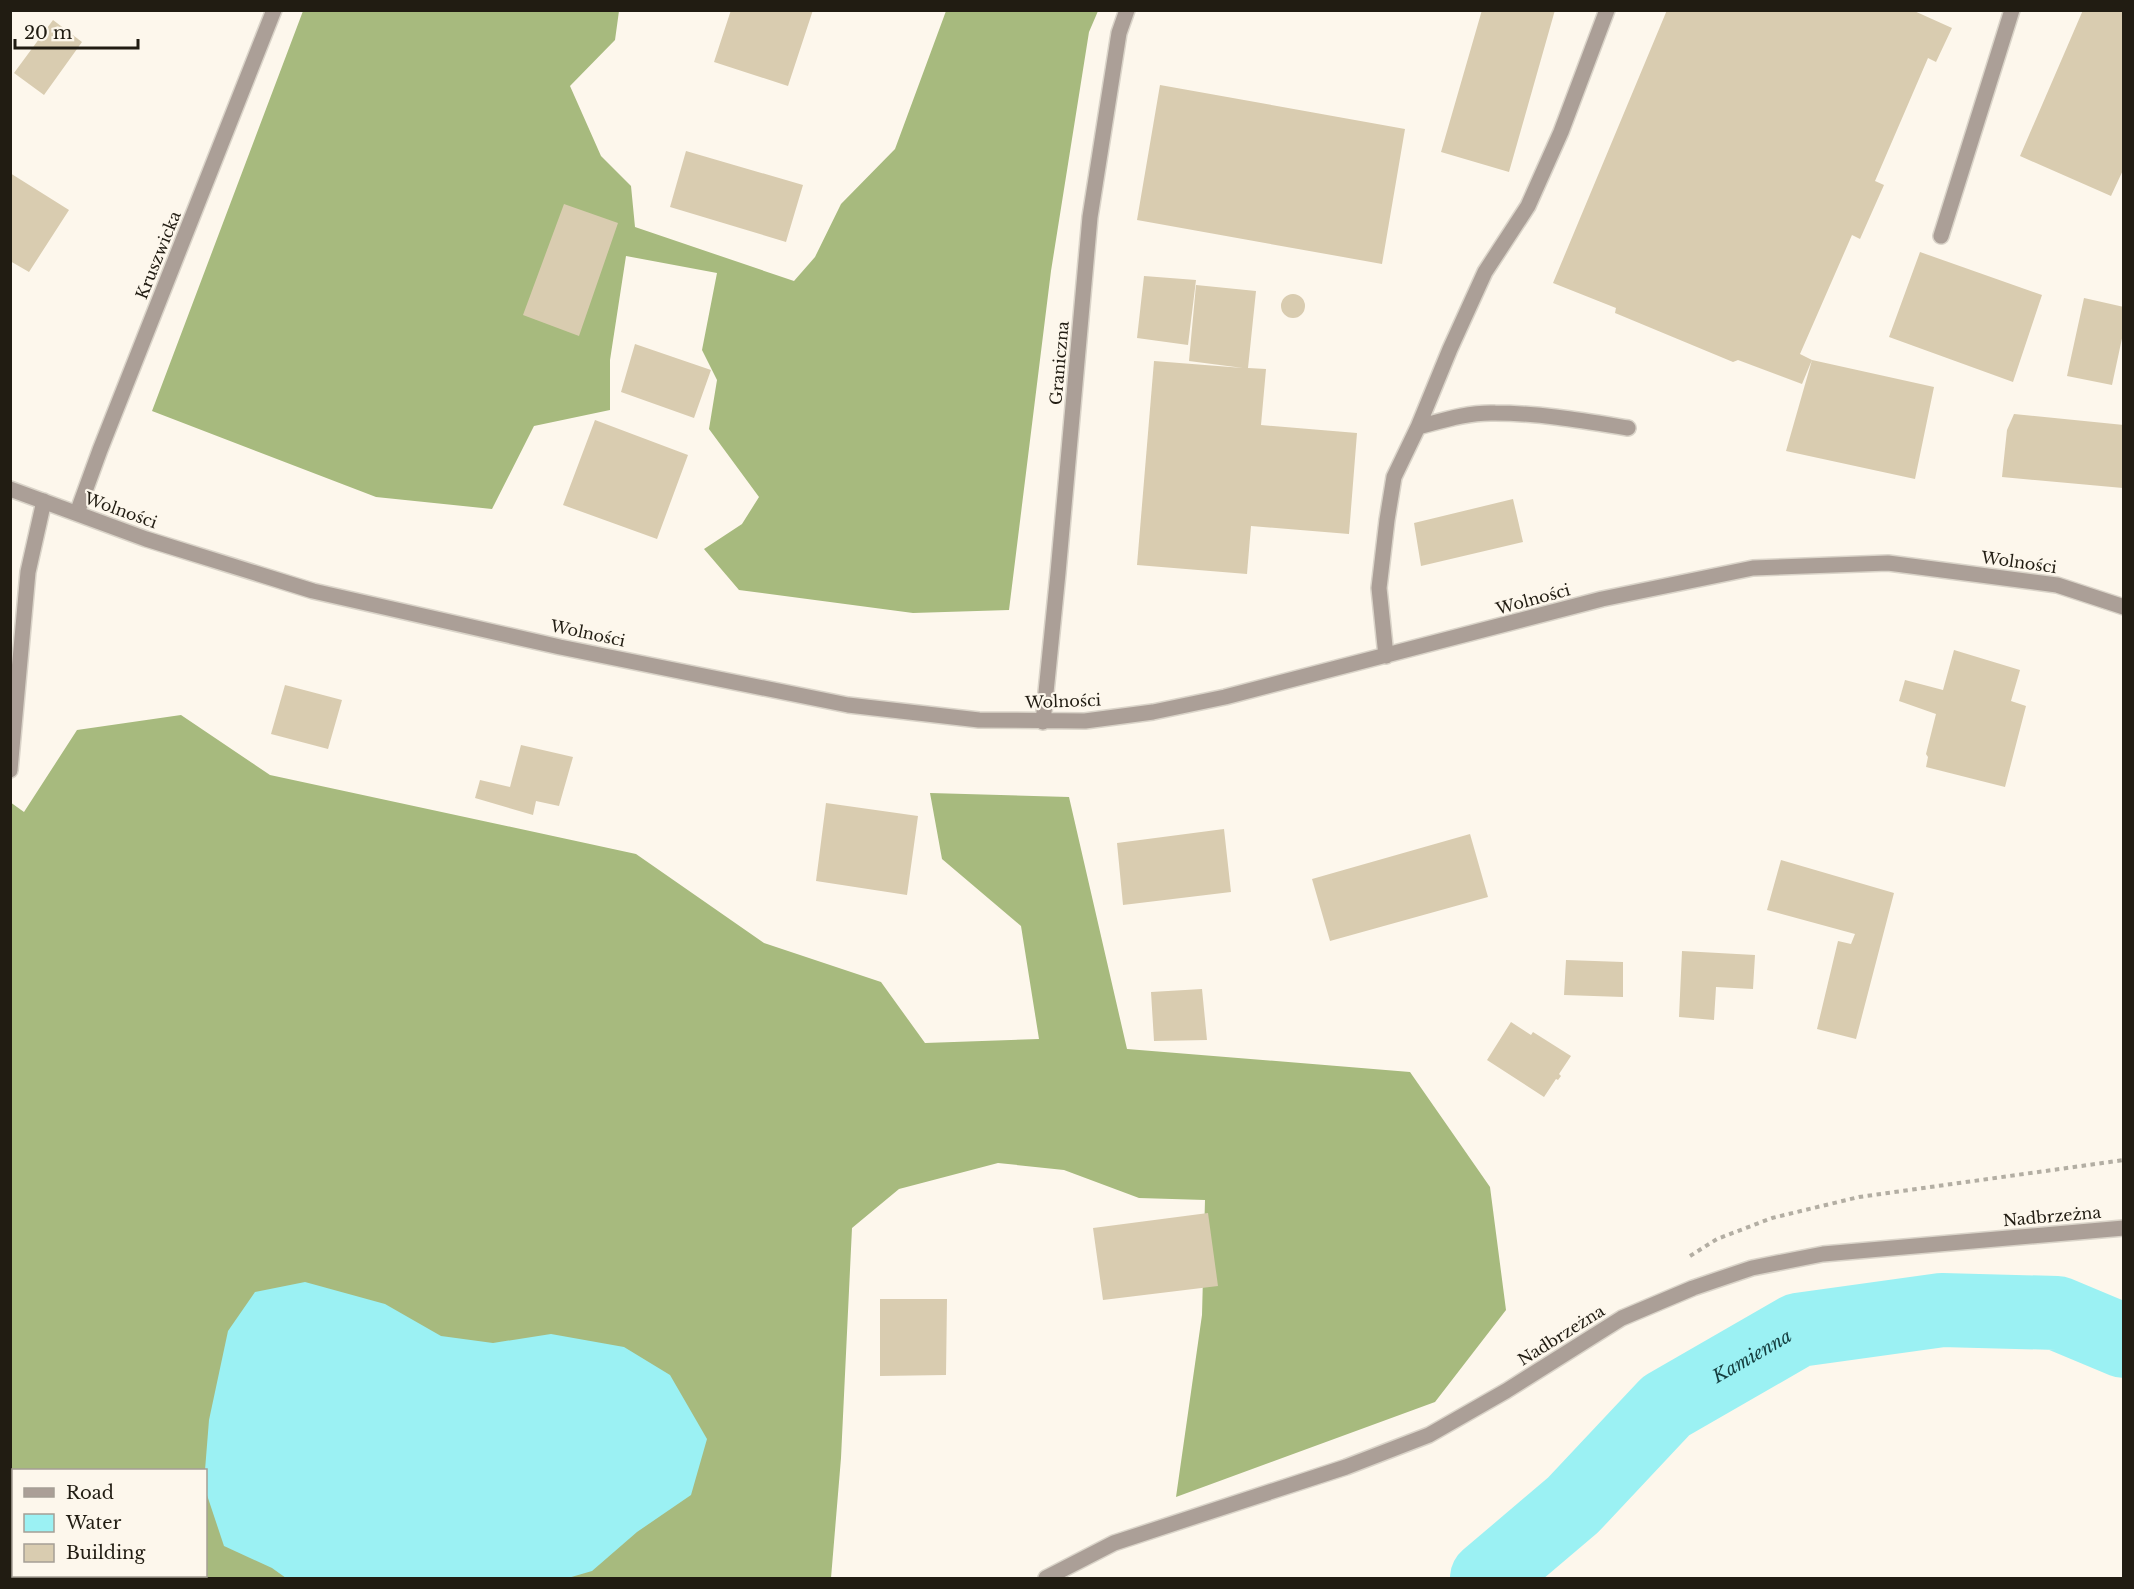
<svg xmlns="http://www.w3.org/2000/svg" width="2134" height="1589" font-family="'Libre Baskerville',serif">
	<style>
		.forest { fill: #a7ba7e; fill-rule: evenodd }
		.water { fill: #9bf1f3 }
		.lines { fill: none; stroke-linecap: round; stroke-linejoin: round }
		.river { stroke: #9bf1f3; stroke-width: 74 }
		.building { fill: #d9ccb0 }
		.minor-casing { stroke: #dad4c9; stroke-width: 18 }
		.path { stroke: #b3aea3; stroke-width: 4; stroke-dasharray: 4.5 4.5; stroke-linecap: butt }
		.minor { stroke: #ab9f97; stroke-width: 15 }
		.labels { text-anchor: middle; dominant-baseline: central; stroke-width: 4.5; stroke-linejoin: round; paint-order: stroke }
		.street-label { font-size: 16px; fill: #211c12; stroke: #fdf7ec }
		.water-label { font-size: 18px; font-style: italic; fill: #143d3e; stroke: #fdf7ec }
	</style>
	<rect width="100%" height="100%" fill="#fdf7ec"/>
	<!-- forest -->
	<path class="forest" d="M303 11H619L615 40 570 86 601 156 631 186 635 227 794 281 815 257 841 204 895 149 946 11H1098L1089 32 1051 271 1009 610 913 613 739 590 704 549 742 524 759 497 709 429 717 380 702 350 717 273 626 256 610 360V410L534 426 492 509 376 497 152 411Z
		M181 715 270 775 636 854 764 943 881 982 925 1043 1039 1039 1021 926 942 859 930 793 1069 797 1127 1049 1410 1072 1490 1187 1506 1310 1435 1402 1176 1497 1202 1315 1205 1200 1139 1198 1064 1170 998 1163 899 1189 852 1228 841 1458 831 1578H11L10 802 24 812 77 730ZM14 1470H206V1576H14Z"/>
	<!-- water -->
	<path class="water" d="M305 1282 385 1304 441 1336 493 1343 551 1334 624 1347 670 1375 707 1439 691 1495 637 1532 592 1571 568 1578H286L272 1568 224 1546 206 1492 205 1470 209 1420 228 1331 255 1292Z"/>
	<g class="lines">
		<!-- river -->
		<path class="river" id="s1" d="M1487 1578 1573 1505 1666 1406 1798 1330 1942 1310 2057 1313 2124 1341"/>
	</g>
	<!-- building -->
	<path class="building" d="M731 10H813L788 86 714 62Z
		M1482 10H1555L1509 172 1441 152Z
		M1667 10H1912L1952 28 1936 62 1928 58 1875 181 1884 185 1860 239 1852 235 1800 354 1812 360 1802 384 1738 360 1733 362 1615 313 1616 308 1553 283Z
		M2083 10H2124V168L2111 196 2020 156Z
		M53 20 82 42 44 95 14 73Z
		M1160 85 1405 129 1382 264 1137 220Z
		M686 151 803 185 786 242 670 207Z
		M10 173 69 210 29 272 10 261Z
		M564 204 618 223 579 336 523 315Z
		M1920 252 2042 295 2013 382 1889 337Z
		M1144 276 1196 280 1188 345 1137 338Z
		M1196 285 1256 291 1248 368 1266 369 1261 425 1357 433 1349 534 1251 526 1247 574 1137 565 1154 361 1243 368 1189 361Z
		M1281 306a12 12 0 1 1 24 0a12 12 0 1 1-24 0Z
		M2084 298 2124 307V329L2112 385 2067 376Z
		M635 344 711 370 694 418 621 392Z
		M1812 360 1934 387 1915 479 1786 451Z
		M2014 414 2124 425 2123 488 2002 477 2007 430Z
		M595 420 688 455 657 539 563 505Z
		M1513 499 1523 542 1421 566 1414 523Z
		M1954 650 2020 670 2011 701 2026 706 2005 787 1926 767 1928 757 1926 754 1936 714 1899 701 1905 680 1943 690Z
		M285 685 342 700 328 749 271 734Z
		M521 745 573 757 559 806 536 801 533 815 475 798 480 780 510 787Z
		M826 803 918 816 907 895 816 881Z
		M1224 829 1231 892 1123 905 1117 843Z
		M1470 834 1488 897 1330 941 1312 879Z
		M1781 860 1894 893 1856 1039 1817 1029 1838 941 1851 944 1855 934 1767 910Z
		M1682 951 1755 955 1753 989 1716 987 1714 1020 1679 1017Z
		M1566 960 1623 962V997L1564 995Z
		M1202 989 1207 1040 1154 1041 1151 992Z
		M1511 1022 1531 1035 1533 1032 1571 1056 1559 1074 1561 1076 1558 1080 1556 1079 1544 1097 1487 1060Z
		M1208 1213 1218 1286 1103 1300 1093 1228Z
		M880 1299H947L946 1375 880 1376Z"/>
	<g class="lines">
		<!-- minor casing -->
		<g class="minor-casing">
			<path id="minor" d="M1941 236 2012 10
				M1418 427 1450 349 1485 272 1528 206 1561 132 1607 10
				M10 489 146 539 313 591 560 647 848 705 979 720 1085 721 1153 712 1225 697 1602 599 1753 568 1888 563 2057 585 2124 607
				M77 513 100 450 274 10
				M1386 656 1379 588 1387 520 1394 477 1418 427C1444 420 1469 412 1495 413 1540 413 1585 421 1628 428
				M1043 722 1058 573 1090 217 1119 33 1127 10
				M10 770 28 572 44 501
				M1046 1578 1114 1543 1346 1467 1429 1435 1506 1391 1622 1318 1693 1288 1752 1268 1823 1254 2124 1228"/>
		</g>
		<!-- path -->
		<path class="path" d="M1690 1256 1717 1239 1772 1218 1859 1197 2124 1160"/>
		<!-- minor -->
		<use href="#minor" class="minor"/>
	</g>
	<g class="labels">
		<!-- street labels -->
		<g class="street-label">
			<text transform="translate(158 255) rotate(-68)">Kruszwicka</text>
			<text transform="translate(1059 363) rotate(-85)">Graniczna</text>
			<text transform="translate(121 510) rotate(20)">Wolności</text>
			<text transform="translate(2019 562) rotate(8)">Wolności</text>
			<text transform="translate(1533 599) rotate(-15)">Wolności</text>
			<text transform="translate(588 633) rotate(12)">Wolności</text>
			<text transform="translate(1063 701) rotate(-2)">Wolności</text>
			<text transform="translate(2052 1216) rotate(-5)">Nadbrzeżna</text>
			<text transform="translate(1561 1335) rotate(-32)">Nadbrzeżna</text>
		</g>
		<!-- water labels -->
		<g class="water-label">
			<text stroke="none"><textPath href="#s1" startOffset="348">Kamienna</textPath></text>
		</g>
	</g>
	<!-- border -->
	<rect width="2134" height="1589" fill="none" stroke="#211c12" stroke-width="24"/>
	<!-- legend -->
	<rect x="12" y="1469" width="195" height="108" fill="#fdf7ec" stroke="#a59f95" stroke-width="1.5"/>
	<rect x="24" y="1488" width="30" height="9" fill="#ab9f97" stroke="#a59f95" stroke-width="1.5"/>
	<text x="66" y="1499" font-size="18" fill="#211c12">Road</text>
	<rect x="24" y="1514" width="30" height="18" fill="#9bf1f3" stroke="#a59f95" stroke-width="1.5"/>
	<text x="66" y="1529" font-size="18" fill="#211c12">Water</text>
	<rect x="24" y="1544" width="30" height="18" fill="#d9ccb0" stroke="#a59f95" stroke-width="1.5"/>
	<text x="66" y="1559" font-size="18" fill="#211c12">Building</text>
	<!-- scale -->
	<path d="M15 39v9h123v-9" fill="none" stroke="#211c12" stroke-width="3"/>
	<text x="24" y="39" font-size="18" fill="#211c12" stroke="#fdf7ec" stroke-width="4.5" paint-order="stroke">20 m</text>
</svg>
